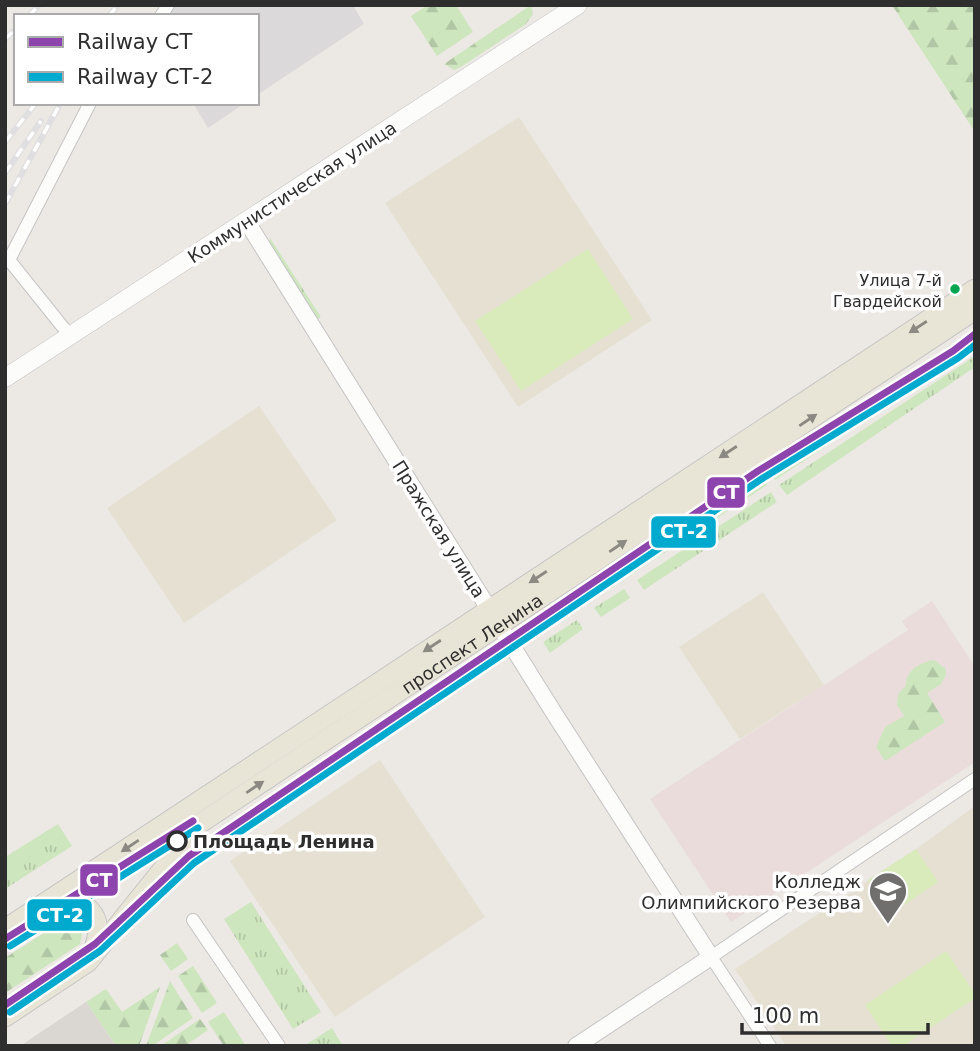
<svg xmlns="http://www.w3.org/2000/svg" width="980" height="1051" font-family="'DejaVu Sans',sans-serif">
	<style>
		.industrial { fill: #dcd9db }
		.education { fill: #e6e0d3 }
		.medical { fill: #e9dcdb }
		.grass { fill: url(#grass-tufts) }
		.forest { fill: url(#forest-firs) }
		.pitch { fill: #d9eabb }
		.plaza { fill: #dad6d2 }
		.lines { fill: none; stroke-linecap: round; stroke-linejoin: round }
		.minor-casing { stroke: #c5c4c5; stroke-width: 14 }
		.tertiary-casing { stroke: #c5c4c5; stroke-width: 18 }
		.secondary-casing { stroke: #c5c4c5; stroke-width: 19 }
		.primary-casing { stroke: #c6c5c4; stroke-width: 21 }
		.minor { stroke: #fcfcfb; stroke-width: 12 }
		.tertiary { stroke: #fcfcfb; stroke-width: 16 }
		.secondary { stroke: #fcfcfb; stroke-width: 18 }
		.primary { stroke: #e8e4d6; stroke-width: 19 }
		.rail-casing { stroke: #dfdfe1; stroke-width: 6 }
		.rail { stroke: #fff; stroke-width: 3.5; stroke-dasharray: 10; stroke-linecap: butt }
		.rail-1-casing { stroke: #fff; stroke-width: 12 }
		.rail-2-casing { stroke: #fff; stroke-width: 12 }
		.rail-1 { stroke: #8e44ad; stroke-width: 7 }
		.rail-2 { stroke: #00a9ce; stroke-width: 7 }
		.oneway { fill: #8b8982 }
		.bus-dot { fill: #00a651; stroke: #fff; stroke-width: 2.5 }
		.stop-dot { fill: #fff; stroke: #2e2e2e; stroke-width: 3.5 }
		.labels { text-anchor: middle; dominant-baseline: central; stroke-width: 7; stroke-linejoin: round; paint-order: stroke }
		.bus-label { font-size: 16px; fill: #2e2e2e; stroke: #fff; text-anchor: end }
		.street-label { font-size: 18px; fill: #2e2e2e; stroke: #fff }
		.stop-label { font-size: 18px; font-weight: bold; fill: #2e2e2e; stroke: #fff; text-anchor: start }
		.poi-label { font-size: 18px; fill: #2e2e2e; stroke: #fff; text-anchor: end }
		.line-badge { stroke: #fff; stroke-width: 2.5 }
		.badge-label { font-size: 19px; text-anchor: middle; font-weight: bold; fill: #fff }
	</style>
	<defs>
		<pattern id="grass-tufts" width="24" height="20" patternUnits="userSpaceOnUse" patternTransform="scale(1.75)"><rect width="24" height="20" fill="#cee6be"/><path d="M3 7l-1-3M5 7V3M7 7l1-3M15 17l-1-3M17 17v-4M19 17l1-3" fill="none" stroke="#b1c6a4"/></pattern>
		<pattern id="forest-firs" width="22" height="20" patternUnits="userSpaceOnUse" patternTransform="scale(1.75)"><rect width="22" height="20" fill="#cee6be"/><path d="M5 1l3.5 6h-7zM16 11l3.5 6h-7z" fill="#b1c6a4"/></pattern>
	</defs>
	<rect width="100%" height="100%" fill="#ece8e4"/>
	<!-- industrial -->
	<path class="industrial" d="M175 5H353L364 24 257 95V16H165Z
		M193 103H245L208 128Z"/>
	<!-- education -->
	<path class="education" d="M519 117 652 320 518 407 385 203Z
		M259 406 337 520 184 623 107 508Z
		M763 592 824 685 740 739 679 647Z
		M380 760 485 917 335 1017 230 861Z
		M975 806V1046H786L735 969 916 849Z"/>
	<!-- medical -->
	<path class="medical" d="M932 601 975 667V762L731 922 650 799 908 630 902 621Z"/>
	<!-- grass -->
	<path class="grass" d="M270 238 321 317 318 319 269 244Z
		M975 329V348L775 480 767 468Z
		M975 356V367L787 495 779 485Z
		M758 471 767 485 538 636 529 622Z
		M771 492 777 502 644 590 637 580Z
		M624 589 630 598 601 617 594 608Z
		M577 620 583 629 550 653 543 642Z
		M58 824 72 846 5 889V857Z
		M251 902 321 1012 293 1029 224 919Z
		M332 1028 343 1046H306L305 1045Z"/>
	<!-- forest -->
	<path class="forest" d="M428 5H456L473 32 437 56 411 16Z
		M531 5 533 14 526 24 461 67 454 70 444 64Z
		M892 5H974L975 132 901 19Z
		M934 660 945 668 946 675 941 684 927 693 945 722 885 761 876 747 885 727 904 716 897 705 898 694 906 686C906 670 919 663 934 660Z
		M64 920 76 922 83 929 80 944 5 993V958Z
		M177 943 188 959 171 971 160 955Z
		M193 966 217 1003 202 1013 178 976Z
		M170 981 193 1018 152 1046H146Z
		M160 987 139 1046H116L86 1002 106 989 122 1012Z
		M224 1012 246 1046H224L208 1022Z
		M200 1019 208 1030 185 1046H161Z"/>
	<!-- pitch -->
	<path class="pitch" d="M588 249 633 319 521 391 475 321Z
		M916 849 938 882 891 914 868 880Z
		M946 951 975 994V998L903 1046H892L865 1005Z"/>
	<!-- plaza -->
	<path class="plaza" d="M86 1002 116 1046H20Z"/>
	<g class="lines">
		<!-- minor casing -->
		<g class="minor-casing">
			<path id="minor" d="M161 16 168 5
				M70 336 9 260 90 103
				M193 920 279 1046
				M770 1046 711 957 975 779"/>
		</g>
		<!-- tertiary casing -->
		<g class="tertiary-casing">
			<path id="tertiary" d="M247 222 554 713 711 957 576 1046"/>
		</g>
		<!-- secondary casing -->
		<g class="secondary-casing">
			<path id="secondary" d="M5 378 578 5"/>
		</g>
		<!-- primary casing -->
		<g class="primary-casing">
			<g id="primary">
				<path d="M49 901C85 896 108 914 93 951"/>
				<path d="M5 929 975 289"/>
				<path id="s1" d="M5 1017 88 962 199 824 975 310"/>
			</g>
		</g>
		<!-- minor -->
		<use href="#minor" class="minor"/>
		<!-- tertiary -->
		<use href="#tertiary" class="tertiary"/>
		<!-- secondary -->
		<use href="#secondary" class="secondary"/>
		<!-- primary -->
		<use href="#primary" class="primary"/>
		<!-- rail casing -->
		<g class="rail-casing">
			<path id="rail" d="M29 16 39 5
				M109 16 118 5
				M5 39 16 29
				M5 142 36 103
				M5 173 41 121
				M5 204 59 106"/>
		</g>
		<!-- rail -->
		<use href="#rail" class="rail"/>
		<!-- rail-1 casing -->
		<g class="rail-1-casing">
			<path id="rail-1" d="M5 939 193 821
				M5 1005 95 944 189 856 758 471 953 351 975 334"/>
		</g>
		<!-- rail-2 casing -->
		<g class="rail-2-casing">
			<path id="rail-2" d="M10 946 198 828
				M10 1012 100 951 194 863 763 478 958 358 975 345"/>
		</g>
		<!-- rail-1 -->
		<use href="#rail-1" class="rail-1"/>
		<!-- rail-2 -->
		<use href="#rail-2" class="rail-2"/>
	</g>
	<!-- one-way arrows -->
	<defs><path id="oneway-solid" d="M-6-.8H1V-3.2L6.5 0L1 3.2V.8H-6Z" transform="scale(1.75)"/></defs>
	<g class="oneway">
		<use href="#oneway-solid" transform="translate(918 327) rotate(147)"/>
		<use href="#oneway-solid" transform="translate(808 420) rotate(-34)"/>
		<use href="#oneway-solid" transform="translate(728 452) rotate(147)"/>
		<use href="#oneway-solid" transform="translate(618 546) rotate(-34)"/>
		<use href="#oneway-solid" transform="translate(538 577) rotate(147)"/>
		<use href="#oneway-solid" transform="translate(432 646) rotate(147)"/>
		<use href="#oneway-solid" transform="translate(255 787) rotate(-34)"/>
		<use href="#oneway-solid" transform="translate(130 846) rotate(146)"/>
	</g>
	<!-- icons -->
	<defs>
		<g id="university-pin" transform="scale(2.0125)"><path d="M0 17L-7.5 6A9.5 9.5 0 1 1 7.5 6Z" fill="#706f6e" stroke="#fff"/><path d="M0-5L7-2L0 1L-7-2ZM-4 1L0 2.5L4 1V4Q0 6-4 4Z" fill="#fff"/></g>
	</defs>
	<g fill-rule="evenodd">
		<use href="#university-pin" x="888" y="891"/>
	</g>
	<!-- markers -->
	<circle class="bus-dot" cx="955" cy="289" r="6"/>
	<circle class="stop-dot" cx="177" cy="841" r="9"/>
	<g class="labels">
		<!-- bus labels -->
		<g class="bus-label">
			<text x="942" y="280">Улица 7-й<tspan x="942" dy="21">Гвардейской</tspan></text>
		</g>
		<!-- street labels -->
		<g class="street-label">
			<text transform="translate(292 192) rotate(-33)">Коммунистическая улица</text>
			<text transform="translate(439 529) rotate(58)">Пражская улица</text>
			<text stroke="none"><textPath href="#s1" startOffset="604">проспект Ленина</textPath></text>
		</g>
		<!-- stop labels -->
		<g class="stop-label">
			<text x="193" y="841">Площадь Ленина</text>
		</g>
		<!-- poi labels -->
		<g class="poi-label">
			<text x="861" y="881">Колледж<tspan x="861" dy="21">Олимпийского Резерва</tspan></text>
		</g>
	</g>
	<g class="line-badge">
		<rect x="706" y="476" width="40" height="33" rx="7" fill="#8e44ad"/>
		<rect x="650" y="515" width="67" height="34" rx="7" fill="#00a9ce"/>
		<rect x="79" y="863" width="40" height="34" rx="7" fill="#8e44ad"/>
		<rect x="26" y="898" width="67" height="34" rx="7" fill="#00a9ce"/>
	</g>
	<g class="badge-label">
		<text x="726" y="499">СТ</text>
		<text x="684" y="538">СТ-2</text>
		<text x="99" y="887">СТ</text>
		<text x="60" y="922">СТ-2</text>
	</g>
	<!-- border -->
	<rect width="980" height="1051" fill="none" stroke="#2e2e2e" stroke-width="14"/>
	<!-- legend -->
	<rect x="14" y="14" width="245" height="91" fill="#ffffff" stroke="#ababab" stroke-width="2"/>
	<rect x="28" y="37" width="35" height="10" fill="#8e44ad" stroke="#ababab" stroke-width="2"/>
	<text x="77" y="49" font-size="21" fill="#2e2e2e">Railway СТ</text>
	<rect x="28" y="72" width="35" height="10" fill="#00a9ce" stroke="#ababab" stroke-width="2"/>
	<text x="77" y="84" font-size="21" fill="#2e2e2e">Railway СТ-2</text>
	<!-- scale -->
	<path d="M742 1023v10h186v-10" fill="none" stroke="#2e2e2e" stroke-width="3.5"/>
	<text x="752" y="1023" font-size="21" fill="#2e2e2e" stroke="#ffffff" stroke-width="5" paint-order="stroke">100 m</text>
</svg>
